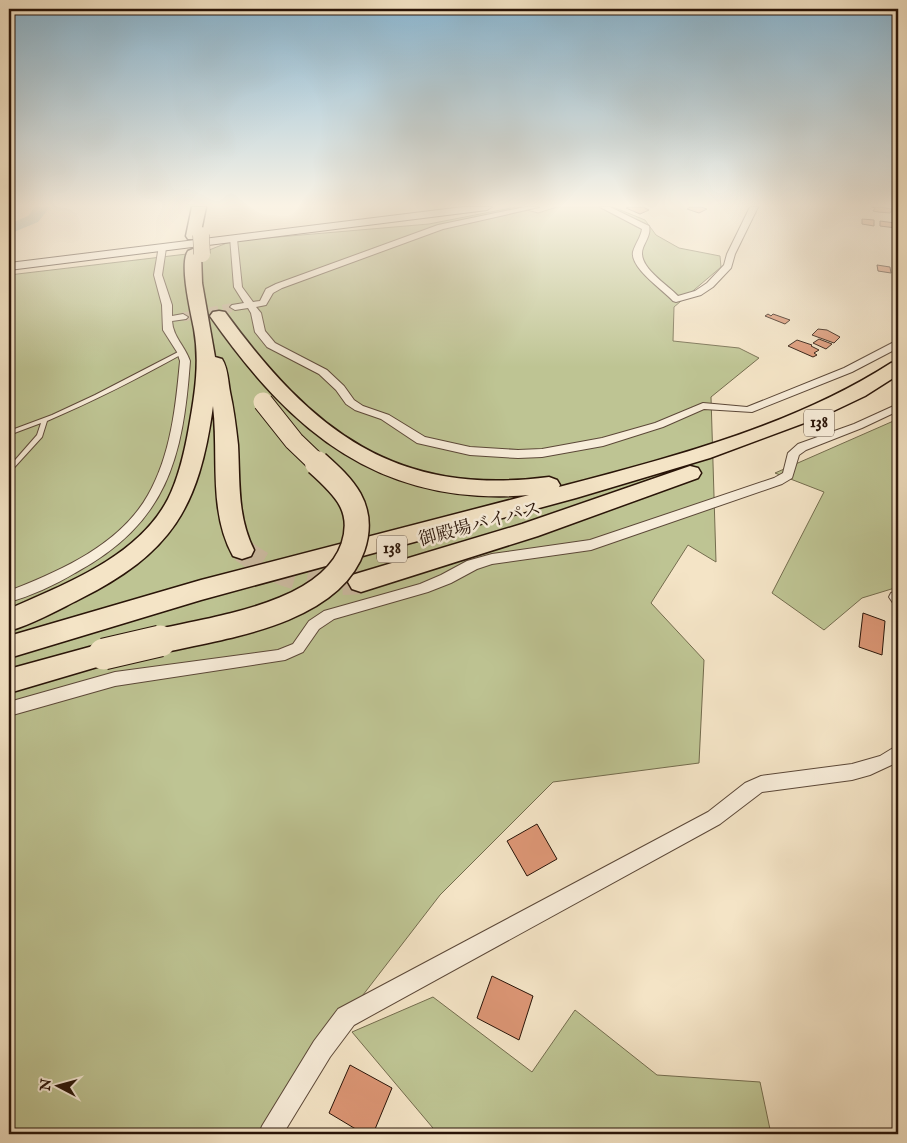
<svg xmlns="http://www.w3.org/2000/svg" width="907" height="1143" font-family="'IM FELL English','Noto Serif JP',serif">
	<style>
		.green { fill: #bec493; stroke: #746c4e }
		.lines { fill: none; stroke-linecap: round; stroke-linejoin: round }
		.river { fill: #9cbeb8; fill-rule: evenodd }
		.building { fill: #dc9675; stroke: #291408 }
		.street-tunnel { stroke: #cbbaa0; stroke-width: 9; stroke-dasharray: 9 4.5; stroke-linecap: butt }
		.highway-tunnel { stroke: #cbbaa0; stroke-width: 24; stroke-dasharray: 24 12; stroke-linecap: butt }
		.lane-casing { stroke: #5c4838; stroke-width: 2 }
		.street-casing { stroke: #5c4838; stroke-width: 2 }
		.secondary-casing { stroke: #291408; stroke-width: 2 }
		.highway-casing { stroke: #291408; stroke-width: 3 }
		.lane { fill: #f8edda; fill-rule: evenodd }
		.street { fill: #f8edda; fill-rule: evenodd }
		.secondary { fill: #f8edda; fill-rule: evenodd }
		.highway { fill: #f4e4c6; fill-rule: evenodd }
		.highway-bridge-far3-casing { stroke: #291408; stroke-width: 17; stroke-linecap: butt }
		.highway-bridge-far2-casing { stroke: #291408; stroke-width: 21; stroke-linecap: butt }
		.highway-bridge-far1-casing { stroke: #291408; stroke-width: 27; stroke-linecap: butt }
		.highway-bridge-casing { stroke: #291408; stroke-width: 33; stroke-linecap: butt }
		.highway-bridge-far3 { stroke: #f4e4c6; stroke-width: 16 }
		.highway-bridge-far2 { stroke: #f4e4c6; stroke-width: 19 }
		.highway-bridge-far1 { stroke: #f4e4c6; stroke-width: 24 }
		.highway-bridge { stroke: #f4e4c6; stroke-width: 31 }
		.labels { text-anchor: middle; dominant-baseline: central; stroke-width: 5; stroke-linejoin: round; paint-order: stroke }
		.shield { fill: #f8edda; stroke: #675547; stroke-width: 1 }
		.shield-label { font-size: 16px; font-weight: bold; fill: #291408 }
		.street-label { font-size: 18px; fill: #291408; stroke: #f8edda }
	</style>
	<rect width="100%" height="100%" fill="#f4e4c6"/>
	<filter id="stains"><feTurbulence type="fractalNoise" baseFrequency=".004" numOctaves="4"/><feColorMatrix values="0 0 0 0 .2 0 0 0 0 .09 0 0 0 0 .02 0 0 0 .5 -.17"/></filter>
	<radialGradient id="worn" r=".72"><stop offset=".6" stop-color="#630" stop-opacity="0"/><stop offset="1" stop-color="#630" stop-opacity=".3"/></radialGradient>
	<!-- green -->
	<path class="green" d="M516 207 538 213 557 207H613L645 220 656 235 679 248 720 256 721 267 674 307 673 341 739 348 759 358 711 397 716 562 688 545 651 603 704 660 699 763 553 782 440 895 346 1017 273 1134H9V275L204 252 232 241 429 224Z
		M898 419V587L862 598 824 630 772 593 824 492 775 473Z
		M433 997 532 1072 575 1010 657 1075 760 1082 771 1134H438L352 1032Z"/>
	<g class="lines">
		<!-- river -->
		<path class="river" d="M35 207H50L38 222 9 234V224L28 216Z"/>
	</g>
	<!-- building -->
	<path class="building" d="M629 207H643L649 210 640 214 626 208Z
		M690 207H701L707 209 699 213 687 209Z
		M871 207H880L892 209 890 213 878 212 873 211 875 208Z
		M862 219 874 220V226L862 224Z
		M880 221 895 223 896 228 880 226Z
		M877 265 890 267 891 273 878 271Z
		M768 314 771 316 773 314 790 320 785 324 765 316Z
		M818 329 827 330 840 337 834 343 812 335Z
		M819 339 832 344 826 349 813 343Z
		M797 340 812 345 811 346 819 350 814 353 817 355 813 357 788 346Z
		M863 613 885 621 882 655 859 647Z
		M537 824 557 859 527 876 507 841Z
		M492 976 533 996 519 1040 477 1018Z
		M350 1065 392 1088 373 1134H364L329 1113Z"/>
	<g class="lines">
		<!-- street-tunnel -->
		<path class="street-tunnel" d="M183 317 235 307"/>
		<!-- highway-tunnel -->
		<path class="highway-tunnel" d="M242 550C281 579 313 586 361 582"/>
		<!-- lane casing -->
		<g class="lane-casing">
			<path id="lane" d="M182 350 185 352 184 353C139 378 94 401 47 421L42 437 11 471 9 472V467L37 435 41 423 9 435V431L52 415 95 395Z"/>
		</g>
		<!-- street casing -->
		<g class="street-casing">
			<path id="street" d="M525 207H539L443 229 282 288 273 293 266 305 256 307 261 313 265 331 275 343 327 370 344 386 354 400 363 406 389 415 425 437 470 447 518 450 542 449 602 438 655 423 703 403 747 407 844 368 894 342 898 341V348L852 372 752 412 704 409 663 427 603 446 542 457 518 458 470 455 417 443 381 419 355 410 346 404 336 390 319 374 267 347 255 332 251 313 248 308 235 310 230 307 232 305 244 303 234 287 230 237 237 239 242 287 253 302 260 301 266 289 276 284 438 225Z
				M600 207H610L649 226C651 234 646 240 643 248 636 266 667 284 678 296L695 291 707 283 724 265 727 254 750 207H758L735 254 731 268 713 287 701 295 676 302 673 301C663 290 630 268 633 252 635 244 641 237 642 229Z
				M159 246 166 248 162 275 172 305V316L183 314 188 317 186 319 172 321C173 337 185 346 190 361 183 459 167 523 75 573 55 585 31 596 9 602V591C60 571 120 545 148 495 171 455 176 405 180 361L177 352 163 330 162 305 154 275Z
				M898 404V411L862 428 806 450 799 455 792 478 782 484 591 550 492 564 477 569 451 583 428 592 334 619 319 629 303 652 285 660 115 686 9 716V702L115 672 278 650 293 644 309 621 324 611 420 584 441 575 467 561 492 554 590 540 774 478 783 473 788 453 798 444 854 424Z
				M896 591 898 592V605L893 603 889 597 891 593Z
				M898 745V762L870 775 852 780 762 792 720 824 354 1025 330 1057 283 1134H259L262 1126 314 1041 338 1009 708 812 745 783 761 776 852 764 880 756Z"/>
		</g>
		<!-- secondary casing -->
		<g class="secondary-casing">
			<path id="secondary" d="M463 207H492L487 210 9 270V263Z"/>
		</g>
		<!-- highway casing -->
		<g class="highway-casing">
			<path id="highway" d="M192 207H206L200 236 198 239H188L186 236Z
				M193 249 198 251 201 254 202 283 215 357 222 359C228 368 228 382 230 392 234 410 236 427 238 445 240 482 237 516 254 550L251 556 242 559 233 556C208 511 219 456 213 406 199 508 172 553 78 600 56 611 33 624 9 631V609C65 584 138 557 168 499 179 477 185 450 189 427 195 394 200 362 194 329 191 313 179 264 188 251Z
				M219 311 225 312C312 431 395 497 549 477L557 480 560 485 559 487C672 457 791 427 891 363L898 361V375L865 396 823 416 710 458 576 498 201 600 9 658V636L201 580 529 495C380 507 291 432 210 316L213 312Z
				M690 466 698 468 701 473 698 478 538 536 361 592 352 589 348 582 352 575 522 524Z
				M104 643 114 646 118 654 114 662 9 693V669Z"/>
		</g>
		<!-- lane -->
		<use href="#lane" class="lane"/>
		<!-- street -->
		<use href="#street" class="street"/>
		<!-- secondary -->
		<use href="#secondary" class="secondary"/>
		<!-- highway -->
		<use href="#highway" class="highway"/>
		<!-- highway-bridge-far3 casing -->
		<g class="highway-bridge-far3-casing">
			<path id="highway-bridge-far3" d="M201 235 202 254"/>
		</g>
		<!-- highway-bridge-far2 casing -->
		<g class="highway-bridge-far2-casing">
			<path id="highway-bridge-far2" d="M263 402 294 441 318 464"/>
		</g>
		<!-- highway-bridge-far1 casing -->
		<g class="highway-bridge-far1-casing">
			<path id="highway-bridge-far1" d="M155 642C215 628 330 615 353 547 366 508 344 487 317 463"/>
		</g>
		<!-- highway-bridge casing -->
		<g class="highway-bridge-casing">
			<path id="highway-bridge" d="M104 654 160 641"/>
		</g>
		<!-- highway-bridge-far3 -->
		<use href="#highway-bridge-far3" class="highway-bridge-far3"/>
		<!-- highway-bridge-far2 -->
		<use href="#highway-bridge-far2" class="highway-bridge-far2"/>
		<!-- highway-bridge-far1 -->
		<use href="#highway-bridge-far1" class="highway-bridge-far1"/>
		<!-- highway-bridge -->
		<use href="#highway-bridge" class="highway-bridge"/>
	</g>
	<!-- sky -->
	<linearGradient id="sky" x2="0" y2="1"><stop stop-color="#89b8d5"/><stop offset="0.56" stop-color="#faf3e5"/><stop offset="1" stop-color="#faf3e5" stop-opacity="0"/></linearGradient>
	<rect width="907" height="367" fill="url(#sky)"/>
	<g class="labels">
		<!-- shield labels -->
		<g class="shield">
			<rect x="804" y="409.5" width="30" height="27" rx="4"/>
			<rect x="377" y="535.5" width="30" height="27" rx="4"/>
		</g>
		<g class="shield-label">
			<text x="819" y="423">138</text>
			<text x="392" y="549">138</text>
		</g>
		<!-- street labels -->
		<g class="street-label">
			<text transform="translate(480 525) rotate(-15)">御殿場バイパス</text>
		</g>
	</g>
	<!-- margin -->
	<rect width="907" height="1143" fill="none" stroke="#f4e4c6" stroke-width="30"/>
	<rect x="10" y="10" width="887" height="1123" fill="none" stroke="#291408" stroke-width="2.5"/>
	<rect x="15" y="15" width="877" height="1113" fill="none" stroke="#291408"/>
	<!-- north arrow -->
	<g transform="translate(58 1086) rotate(276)" stroke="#f8edda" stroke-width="4" paint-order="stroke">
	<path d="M0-4L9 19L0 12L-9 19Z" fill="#291408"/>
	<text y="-8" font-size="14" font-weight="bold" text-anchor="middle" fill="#291408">N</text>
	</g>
	<rect width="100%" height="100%" filter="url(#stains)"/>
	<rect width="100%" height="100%" fill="url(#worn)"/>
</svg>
